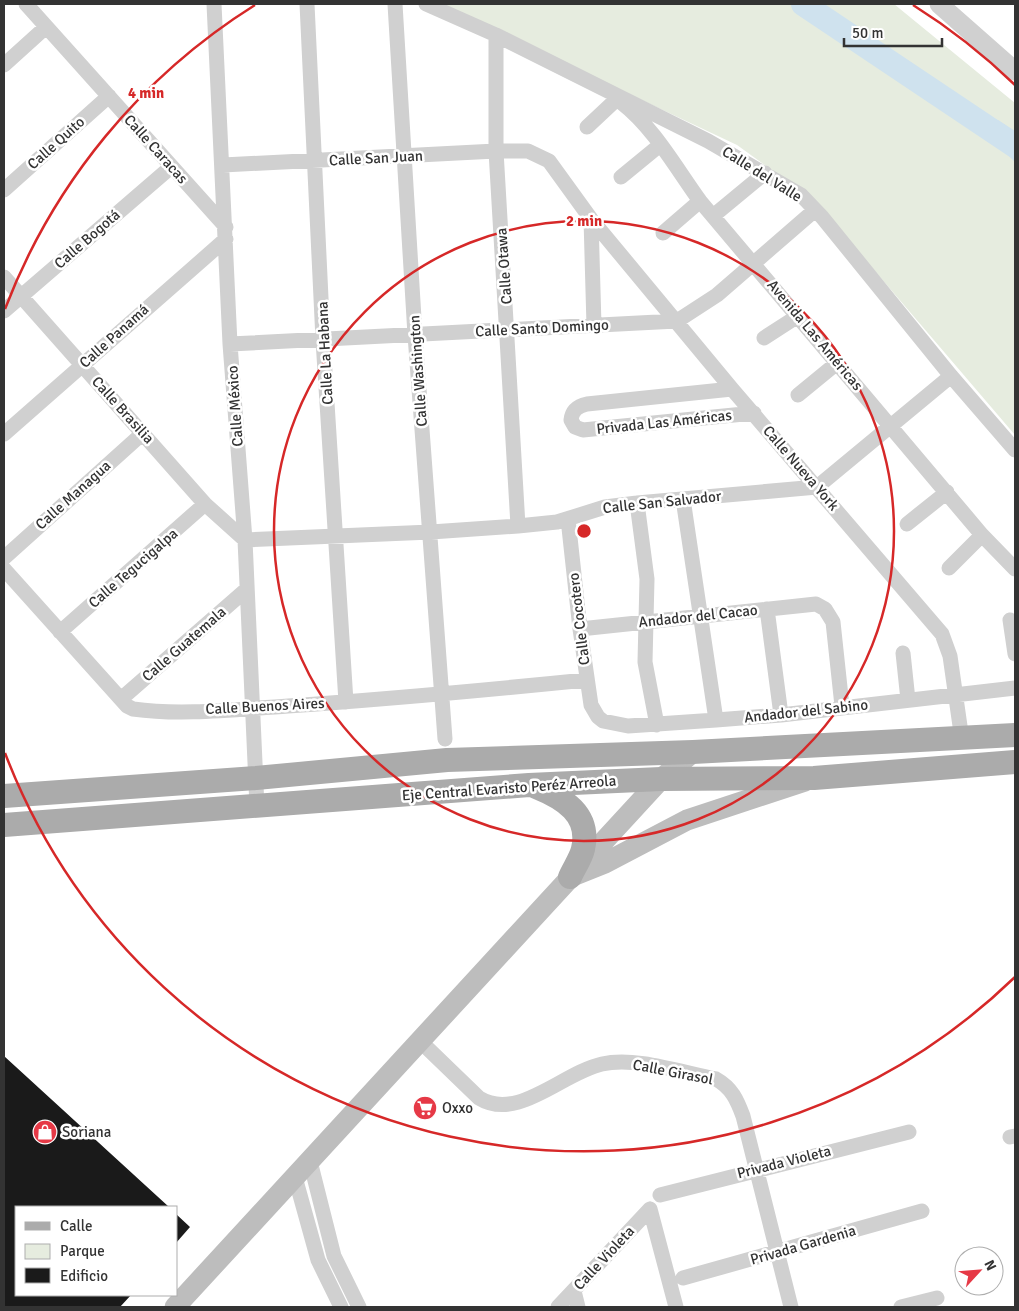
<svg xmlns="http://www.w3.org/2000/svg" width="1019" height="1311" font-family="Signika,sans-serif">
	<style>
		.green { fill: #e6ecdf }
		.water { fill: #cfe2ee }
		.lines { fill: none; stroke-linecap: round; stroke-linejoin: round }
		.river { stroke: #cfe2ee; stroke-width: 24 }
		.building { fill: #1a1a1a }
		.minor { stroke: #d0d0d0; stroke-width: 15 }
		.tertiary { stroke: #d0d0d0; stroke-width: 19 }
		.secondary { stroke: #bdbdbd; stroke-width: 21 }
		.primary { stroke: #ababab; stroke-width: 24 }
		.ring { fill: none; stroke: #d62828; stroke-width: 2.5 }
		.labels { text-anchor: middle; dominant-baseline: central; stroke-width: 5; stroke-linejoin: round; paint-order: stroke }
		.street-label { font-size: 15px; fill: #333; stroke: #fff }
		.poi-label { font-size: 15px; fill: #333; stroke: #fff; text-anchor: start }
		.centre { fill: #d62828; stroke: #fff; stroke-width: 2.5 }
		.ring-label { font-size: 15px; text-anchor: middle; font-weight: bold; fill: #d62828; stroke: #fff; stroke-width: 5; stroke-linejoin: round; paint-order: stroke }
	</style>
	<rect width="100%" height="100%" fill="#fff"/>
	<!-- green -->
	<path class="green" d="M438 4H894L1015 103V435L816 202 737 145Z"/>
	<!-- water -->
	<path class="water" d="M972 116 998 120 1015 131V162L987 135Z"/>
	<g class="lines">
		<!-- river -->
		<path class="river" d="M803 4 1015 146"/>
	</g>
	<!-- building -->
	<path class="building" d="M4 1056 169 1207H16V1295H131L120 1307H4Z
		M176 1214 190 1227 176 1243Z"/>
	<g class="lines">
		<!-- minor -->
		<path class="minor" d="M26 4 226 227
			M214 4 230 344 245 540 257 807
			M307 4 323 340 346 702
			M395 4 415 335 445 739
			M426 4 496 35 708 141 801 195 822 217 951 376 1015 450
			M496 35V151L518 526
			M4 65 46 27
			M622 103C654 128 676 168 700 201L982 535 1015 569
			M587 127 619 97
			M223 165 496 151H528L549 161 591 219 732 389 942 634 950 656 962 740
			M621 177 660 145
			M4 190 109 96
			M713 216 765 173
			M591 219 594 326
			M663 233 700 201
			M4 277 205 504 245 540 431 532 518 526 557 522 605 507 637 503 817 487 951 376
			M4 311 171 167
			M764 338 798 316
			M230 344 677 321 717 295 815 210
			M732 389 587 404C578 406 572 410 571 420L575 427 583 430 754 413
			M798 395 837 363
			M4 434 226 239
			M683 499 716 720
			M637 503 647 579 645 662 657 725
			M568 519 580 629 591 705 598 717 603 721 628 726 716 720 781 715 1015 688
			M907 524 947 492
			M4 558 143 433
			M949 568 982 535
			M4 569 127 706 133 709C183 716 238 709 288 706 388 699 487 690 586 680
			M767 609 781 715
			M1010 620 1015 654
			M580 629 816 604 825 609 833 622 842 706
			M60 632 205 504
			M903 653 908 700
			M121 699 247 589
			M420 1041 479 1098C518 1122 562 1073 602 1064 635 1056 683 1073 716 1079 732 1088 737 1100 743 1116L791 1307
			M1010 1137 1015 1136
			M310 1161 334 1256 359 1307
			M295 1177 318 1260 341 1307
			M660 1195 909 1132
			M650 1209 676 1307
			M683 1278 922 1211
			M574 1291 578 1307
			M558 1307 650 1209
			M901 1307 937 1298"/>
		<!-- tertiary -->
		<path class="tertiary" d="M939 4 1015 71"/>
		<!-- secondary -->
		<path class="secondary" d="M575 875 605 863 687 820 805 781
			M175 1307 661 779 693 752"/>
		<!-- primary -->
		<path class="primary" d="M536 787C563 798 591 814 583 849 581 858 574 868 570 877
			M4 796 256 778 447 760 693 752 1015 735
			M4 825 529 785 661 779 814 778 1015 762"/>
	</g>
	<!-- distance rings -->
	<g class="ring">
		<circle cx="584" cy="531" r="310"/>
		<path d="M1015 977A620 620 0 0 1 5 753M5 309A620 620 0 0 1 255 5M913 5A620 620 0 0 1 1015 85"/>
	</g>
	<!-- icons -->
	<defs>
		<g id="supermarket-disc" transform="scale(1.25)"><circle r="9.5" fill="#e63946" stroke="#fff"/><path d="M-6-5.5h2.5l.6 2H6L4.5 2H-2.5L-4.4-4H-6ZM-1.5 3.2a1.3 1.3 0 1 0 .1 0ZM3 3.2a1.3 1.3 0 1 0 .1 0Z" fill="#fff"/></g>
		<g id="shop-disc" transform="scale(1.25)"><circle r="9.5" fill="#e63946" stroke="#fff"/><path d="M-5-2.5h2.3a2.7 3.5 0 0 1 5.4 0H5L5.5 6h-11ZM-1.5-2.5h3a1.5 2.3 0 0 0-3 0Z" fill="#fff"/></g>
	</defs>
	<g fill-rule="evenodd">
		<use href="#supermarket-disc" x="425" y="1108"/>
		<use href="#shop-disc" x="45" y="1132"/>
	</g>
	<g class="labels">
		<!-- street labels -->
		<g class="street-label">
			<text transform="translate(56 143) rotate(-42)">Calle Quito</text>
			<text transform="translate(156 149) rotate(48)">Calle Caracas</text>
			<text transform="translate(376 158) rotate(-3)">Calle San Juan</text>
			<text transform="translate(762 174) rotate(32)">Calle del Valle</text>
			<text transform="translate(87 239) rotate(-41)">Calle Bogotá</text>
			<text transform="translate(504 266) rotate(-94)">Calle Otawa</text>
			<text transform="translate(542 328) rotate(-3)">Calle Santo Domingo</text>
			<text transform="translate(815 335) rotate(50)">Avenida Las Américas</text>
			<text transform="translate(114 336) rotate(-42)">Calle Panamá</text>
			<text transform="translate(325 353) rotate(-93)">Calle La Habana</text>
			<text transform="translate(418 371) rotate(-94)">Calle Washington</text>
			<text transform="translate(235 406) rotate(-94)">Calle México</text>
			<text transform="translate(123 410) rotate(48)">Calle Brasilia</text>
			<text transform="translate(664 422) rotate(-6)">Privada Las Américas</text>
			<text transform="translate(801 468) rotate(49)">Calle Nueva York</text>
			<text transform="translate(73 495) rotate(-42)">Calle Managua</text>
			<text transform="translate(662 502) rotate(-6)">Calle San Salvador</text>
			<text transform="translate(133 568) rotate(-41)">Calle Tegucigalpa</text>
			<text transform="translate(698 616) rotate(-6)">Andador del Cacao</text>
			<text transform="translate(579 619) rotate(-97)">Calle Cocotero</text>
			<text transform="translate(184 644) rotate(-41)">Calle Guatemala</text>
			<text transform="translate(265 706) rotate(-3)">Calle Buenos Aires</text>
			<text transform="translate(806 711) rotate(-6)">Andador del Sabino</text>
			<text transform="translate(509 788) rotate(-4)">Eje Central Evaristo Peréz Arreola</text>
			<text transform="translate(673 1072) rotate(11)">Calle Girasol</text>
			<text transform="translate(784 1162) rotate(-14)">Privada Violeta</text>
			<text transform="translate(803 1245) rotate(-16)">Privada Gardenia</text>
			<text transform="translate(604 1258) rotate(-47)">Calle Violeta</text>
		</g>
		<!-- poi labels -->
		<g class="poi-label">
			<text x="442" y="1108">Oxxo</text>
			<text x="62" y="1132">Soriana</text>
		</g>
	</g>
	<circle cx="584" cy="531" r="8" class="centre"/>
	<g class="ring-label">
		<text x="146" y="98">4 min</text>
		<text x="584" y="226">2 min</text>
	</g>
	<!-- border -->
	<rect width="1019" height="1311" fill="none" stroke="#333333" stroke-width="10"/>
	<!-- legend -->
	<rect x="15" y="1206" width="162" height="90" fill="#ffffff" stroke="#adadad"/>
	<rect x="25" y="1222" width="25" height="8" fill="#ababab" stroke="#adadad"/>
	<text x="60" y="1231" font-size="15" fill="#333333">Calle</text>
	<rect x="25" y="1244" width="25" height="15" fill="#e6ecdf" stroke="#adadad"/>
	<text x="60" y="1256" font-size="15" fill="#333333">Parque</text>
	<rect x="25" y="1268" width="25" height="15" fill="#1a1a1a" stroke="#adadad"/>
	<text x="60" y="1281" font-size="15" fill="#333333">Edificio</text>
	<!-- north arrow -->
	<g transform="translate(979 1271) rotate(64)"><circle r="24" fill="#ffffff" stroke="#adadad"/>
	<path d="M0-4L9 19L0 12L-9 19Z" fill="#e63946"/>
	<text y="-8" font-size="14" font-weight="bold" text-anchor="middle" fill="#333333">N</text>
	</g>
	<!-- scale -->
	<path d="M844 38v8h98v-8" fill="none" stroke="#333333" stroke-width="2.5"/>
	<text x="852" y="38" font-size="15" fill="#333333" stroke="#ffffff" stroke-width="4" paint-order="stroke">50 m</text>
</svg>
